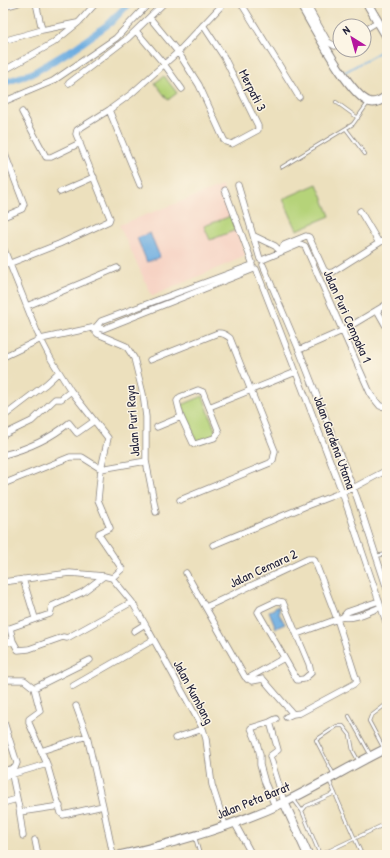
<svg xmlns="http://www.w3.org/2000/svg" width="390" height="858" font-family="'Patrick Hand',sans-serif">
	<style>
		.built { fill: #f6d2c3 }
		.green { fill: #b5d379; stroke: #6c7a5a }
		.water { fill: #6dade1; stroke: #48688e }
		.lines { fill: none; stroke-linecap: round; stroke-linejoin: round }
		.stream { stroke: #6dade1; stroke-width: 2 }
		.canal { stroke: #6dade1; stroke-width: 7 }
		.lane-casing { stroke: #87817c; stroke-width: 4 }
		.street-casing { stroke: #87817c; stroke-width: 7 }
		.secondary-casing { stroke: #87817c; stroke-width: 10 }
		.lane { stroke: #fff; stroke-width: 2.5 }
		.street { stroke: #fff; stroke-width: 5.5 }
		.secondary { stroke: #fff; stroke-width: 8 }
		.labels { text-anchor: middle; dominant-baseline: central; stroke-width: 3; stroke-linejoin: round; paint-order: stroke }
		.street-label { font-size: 13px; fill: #22223b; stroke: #fcf5e5 }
	</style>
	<rect width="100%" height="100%" fill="#fcf5e5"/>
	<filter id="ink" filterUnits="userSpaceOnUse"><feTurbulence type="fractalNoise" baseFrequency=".025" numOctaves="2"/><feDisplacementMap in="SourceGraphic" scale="8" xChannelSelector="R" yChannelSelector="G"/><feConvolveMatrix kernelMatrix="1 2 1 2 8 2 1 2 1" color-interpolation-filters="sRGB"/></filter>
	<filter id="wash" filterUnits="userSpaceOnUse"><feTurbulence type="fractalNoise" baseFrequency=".012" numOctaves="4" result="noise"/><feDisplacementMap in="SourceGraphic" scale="16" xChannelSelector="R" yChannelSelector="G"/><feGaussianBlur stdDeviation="0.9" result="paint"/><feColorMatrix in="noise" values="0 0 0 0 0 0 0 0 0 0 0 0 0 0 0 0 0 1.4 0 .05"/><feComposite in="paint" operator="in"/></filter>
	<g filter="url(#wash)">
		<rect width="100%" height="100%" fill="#ece0bd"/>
		<!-- built -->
		<path class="built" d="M222 186 246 256 152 296 119 225Z"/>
		<!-- green -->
		<path class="green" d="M164 76 177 93 168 100 155 83Z
			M317 184 330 216 297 230 283 199Z
			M231 216 236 230 210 240 204 226Z
			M203 396 217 436 197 444 182 405Z"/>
		<!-- water -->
		<path class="water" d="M150 233 160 257 147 262 137 238Z
			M276 606 279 607V614L285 624 276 628 269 611 274 609Z"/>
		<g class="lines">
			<!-- stream -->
			<path class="stream" d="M345 72 387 48"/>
			<!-- canal -->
			<path class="canal" d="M3 83 33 73 75 48 110 23 129 3"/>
		</g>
	</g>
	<g filter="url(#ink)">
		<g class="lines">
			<!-- lane casing -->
			<g class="lane-casing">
				<path id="lane" d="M336 102 358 118
					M346 129 365 154
					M282 167 353 124 368 103
					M376 556 387 554
					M349 716 370 754
					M384 749 369 721 371 716 384 706
					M334 775 316 740 337 726H343L350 735 353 751 358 760
					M329 780 362 855
					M294 800 302 811 320 855
					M302 811 306 806 335 793
					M195 837 200 855
					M320 855 383 825 387 826"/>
			</g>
			<!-- street casing -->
			<g class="street-casing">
				<path id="street" d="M36 3 42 30
					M241 3 299 97
					M306 3 328 42 335 46 340 43
					M3 7 18 3
					M150 18 178 52 199 85 224 140 226 142 232 144 258 130V126L224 57 203 25
					M364 30 377 22
					M136 31 164 64 182 89
					M3 41 42 30 77 23
					M3 71 53 43 79 22 96 3
					M69 83 128 38 164 3
					M3 102 53 81 116 38 149 3
					M109 110 140 185
					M22 112 46 157H51L80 143
					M3 149 24 204 22 209 3 217
					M238 185 260 259
					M225 190 252 262
					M60 192 94 177
					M360 211 379 243
					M254 236 275 246 280 251 284 245 306 236 309 237 324 270 328 273 333 272 387 238
					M3 247 37 332 51 359 71 391 108 438 101 469 98 500 110 528 99 533V535L122 569 112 578
					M262 260 300 244 305 246 371 395 380 406 387 407
					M263 265 299 350 357 498 387 589
					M3 266 59 244 109 221 110 218 76 134 77 130 109 110 131 94 178 52 224 3
					M256 269 296 372 342 492 387 625
					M27 306 117 268
					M377 310 387 328
					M96 327 101 321 252 265
					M92 328 98 334 126 346 134 358 143 394 146 417V461L156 512
					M299 350 342 331 387 304
					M3 357 41 339 96 327 103 329 254 269
					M150 360 218 333C224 333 226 335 230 338L275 451 273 460 270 463 180 500
					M198 390 203 392 219 432 214 438 195 444 193 443 181 417 177 401 180 397Z
					M209 407 296 372
					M3 417 46 384 59 372
					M157 427 181 417
					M3 435 32 421 55 399H61L71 391
					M3 455C27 449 50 439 69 423L77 433 94 421
					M3 484 70 457H82L101 469 146 461
					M213 545 306 506 353 488 387 470
					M186 573 245 677 252 681 263 679 293 714 300 713 354 684 357 681 337 619 314 559H308L206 607
					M23 579 35 618
					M3 582 70 573 104 576 112 578 132 602 145 624 203 729 206 739 212 785 225 825
					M277 601 283 602 309 664 311 673 304 679 297 680 258 612 260 609Z
					M343 617 347 612 379 601
					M134 631 145 624
					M297 634 343 617C354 620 370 611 381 607
					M13 641 10 628 50 614 52 606 83 592 104 576
					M3 643 13 641 18 650 29 649 63 637 67 638 132 602
					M3 678 5 680H24L34 688 90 660
					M247 679 284 658
					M73 686 153 640
					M34 688 40 711 29 719V723L47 764 61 813 63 815 103 806 87 736 76 706
					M286 717 293 714
					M3 719 17 763 15 768 3 771
					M276 719 270 722 278 750 270 756 284 802
					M270 722 251 728 257 743 260 755V765L265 783 275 806
					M175 738 203 729
					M41 751 87 736
					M12 775 19 808 23 836
					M3 777 47 764
					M3 803 17 799
					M103 806 113 855
					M20 812 60 806
					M234 822 252 855
					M35 840 38 855
					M3 847 5 855"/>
			</g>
			<!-- secondary casing -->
			<g class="secondary-casing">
				<path id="secondary" d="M300 3C312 23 350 97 370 102 377 104 382 99 387 96
					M367 3 387 37
					M284 802 308 855
					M121 855C176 843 233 826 285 802 320 785 352 765 387 748"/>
			</g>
			<!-- lane -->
			<use href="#lane" class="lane"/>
			<!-- street -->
			<use href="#street" class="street"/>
			<!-- secondary -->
			<use href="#secondary" class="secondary"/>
		</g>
	</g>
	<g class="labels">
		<!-- street labels -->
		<g class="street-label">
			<text transform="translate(253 90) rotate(63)">Merpati 3</text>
			<text transform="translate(348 316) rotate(66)">Jalan Puri Cempaka 1</text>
			<text transform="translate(132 421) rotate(-94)">Jalan Puri Raya</text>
			<text transform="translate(335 442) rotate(70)">Jalan Gardena Utama</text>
			<text transform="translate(263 568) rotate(-25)">Jalan Cemara 2</text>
			<text transform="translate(194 692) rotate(62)">Jalan Kumbang</text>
			<text transform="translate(253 800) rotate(-22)">Jalan Peta Barat</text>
		</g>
	</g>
	<!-- margin -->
	<rect width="390" height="858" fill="none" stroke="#fcf5e5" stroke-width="16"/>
	<!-- north arrow -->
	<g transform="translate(352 38) rotate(323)"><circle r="19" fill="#fcf5e5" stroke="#a5a1a1"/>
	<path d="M0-3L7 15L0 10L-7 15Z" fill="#b5179e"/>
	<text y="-6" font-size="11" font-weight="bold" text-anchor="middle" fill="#22223b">N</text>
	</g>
</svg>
